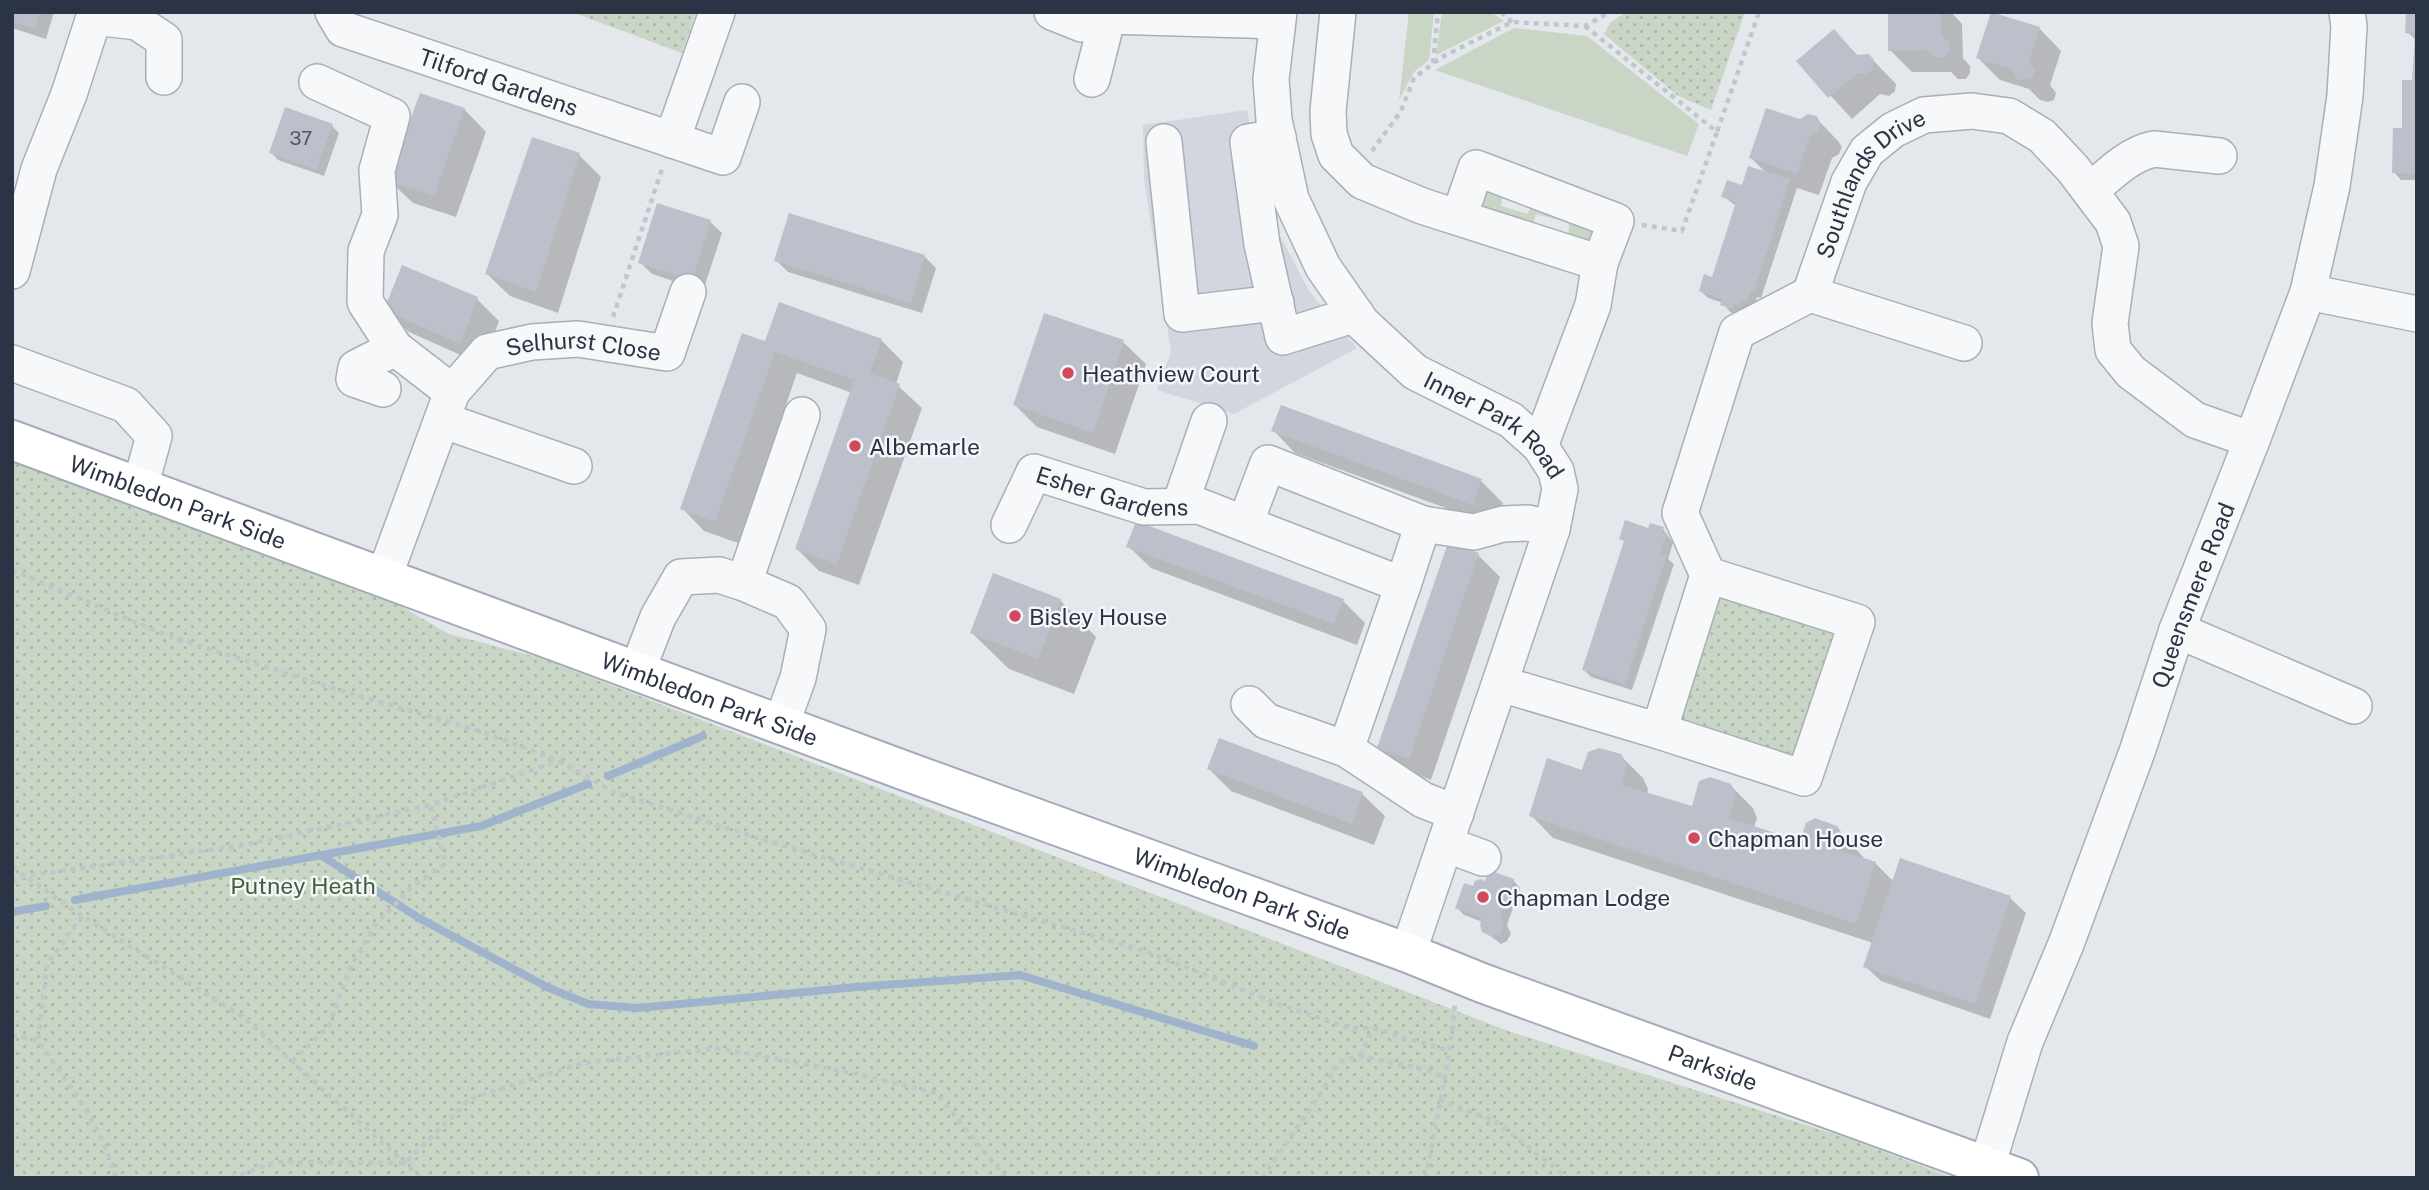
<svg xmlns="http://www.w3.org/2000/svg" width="2429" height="1190" font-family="'Public Sans',sans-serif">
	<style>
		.built { fill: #d2d6de }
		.grass { fill: #c9d6c5 }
		.park { fill: url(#park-dots) }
		.shadow { fill: #0003 }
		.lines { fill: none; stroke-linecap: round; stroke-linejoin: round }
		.stream { stroke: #9fb4cc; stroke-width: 8 }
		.building { fill: #bbc0ca }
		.minor-casing { stroke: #a9aeb7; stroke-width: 38 }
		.major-casing { stroke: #a3abb8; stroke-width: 42 }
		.path { stroke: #c2c5cb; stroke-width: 4.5; stroke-dasharray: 5 5; stroke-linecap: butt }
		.minor { stroke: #f7f8fa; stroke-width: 35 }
		.major { stroke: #fff; stroke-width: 38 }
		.poi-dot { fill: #d1495b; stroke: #f4f6f9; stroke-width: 2.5 }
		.labels { text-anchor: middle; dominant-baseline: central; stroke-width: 5; stroke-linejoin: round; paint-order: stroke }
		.number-label { font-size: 19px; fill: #4f5766 }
		.street-label { font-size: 23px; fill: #2b3445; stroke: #f4f6f9 }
		.poi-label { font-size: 23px; fill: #2b3445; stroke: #f4f6f9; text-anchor: start }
		.park-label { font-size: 23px; fill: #3f6138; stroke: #f4f6f9 }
	</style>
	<defs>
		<pattern id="park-dots" width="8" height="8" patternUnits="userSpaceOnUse" patternTransform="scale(1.75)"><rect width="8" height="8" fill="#c9d6c5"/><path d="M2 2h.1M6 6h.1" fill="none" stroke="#adb8ab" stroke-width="1.8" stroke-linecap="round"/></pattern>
	</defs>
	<rect width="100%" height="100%" fill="#e4e7ec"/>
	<!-- built -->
	<path class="built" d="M1247 110 1259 175 1280 236 1309 291 1357 348 1234 414 1157 390 1171 352 1144 179 1143 125Z"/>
	<!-- grass -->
	<path class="grass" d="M1409 12H1434L1429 60 1414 72 1399 100Z
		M1442 12H1491L1504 21 1436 55Z
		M1514 28 1587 36 1699 124 1687 156 1435 70Z
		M1482 183 1504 191 1501 206 1528 214 1533 200 1600 227 1596 246 1568 245 1569 223 1536 214 1531 231 1479 209Z"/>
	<!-- park -->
	<path class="park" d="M572 12H696L682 53Z
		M1626 12H1745L1711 110 1678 96 1604 34 1611 22Z
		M12 462 392 601 449 634 541 658 1511 1032 1844 1137 1953 1178H12Z
		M1716 595 1838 627 1801 761 1680 724Z"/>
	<!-- shadow -->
	<path class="shadow" d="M12 12H54L46 39 12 28Z
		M1890 12H1951L1962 24 1963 58 1970 66V73L1966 79H1958L1951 72H1912L1890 50Z
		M2417 12V180H2401L2394 172 2413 82 2416 40 2407 32Z
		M2039 28 2061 51 2050 85 2056 93 2054 100 2048 102 2040 100 2029 89 2000 80 1978 58Z
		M1834 31 1859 57 1868 55 1896 84 1895 91 1889 96 1880 94 1852 119 1799 61Z
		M464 109 486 132 456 217 413 203 390 181Z
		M1816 118 1838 141 1842 147 1839 154 1832 158 1819 195 1797 188 1761 298 1757 297 1754 308 1741 316 1730 312 1723 303 1708 298 1701 291 1713 279 1736 206 1723 196 1767 174 1751 158 1800 121Z
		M332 126 339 133 324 176 278 160 271 152Z
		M579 155 601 177 558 313 510 296 487 274Z
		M710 222 722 233 703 291 652 274 640 262Z
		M924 256 936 268 922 313 788 272 776 260Z
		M477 299 499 321 483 365 409 332 386 310Z
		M1045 315 1123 342 1146 364 1115 454 1037 427 1015 405Z
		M881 340 903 362 896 384 922 408 859 585 819 571 797 549 852 393 797 373 738 543 704 531 682 508 766 344Z
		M1273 430 1481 481 1503 503 1495 526 1295 453Z
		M1663 529 1673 543 1668 559 1674 564 1632 690 1591 677 1584 670 1626 543 1621 538 1649 530Z
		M1128 546 1343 601 1365 623 1357 645 1151 568Z
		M1478 555 1500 577 1431 780 1401 769 1379 747Z
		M1060 600 1096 637 1074 694 1009 669 972 633Z
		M1220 740 1362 794 1385 816 1374 845 1231 791 1209 769Z
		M1620 755 1643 778 1648 789 1647 794 1693 809 1730 785 1753 808 1757 818 1754 828 1801 844 1836 827 1865 859 1875 863 1894 882 2010 898 2026 913 1990 1019 1881 981 1865 966 1873 943 1553 838 1531 815 1583 772Z
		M1513 880 1520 888 1507 925 1511 934 1507 941 1501 944 1484 931 1483 922 1464 915 1457 908 1474 889 1486 883Z"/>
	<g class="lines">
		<!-- stream -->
		<path class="stream" d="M608 776 703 736
			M322 856 419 918 547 987 588 1004 638 1008 857 987 1020 975 1254 1046
			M75 900 481 826 588 784
			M12 912 46 906"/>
	</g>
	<!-- building -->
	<path class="building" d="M12 12H39L35 29 12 21Z
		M1888 12H1941V36L1949 42V50L1944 58 1934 57 1928 50 1888 51Z
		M1991 12 2040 27 2029 61 2035 70 2032 78 2025 80 2016 79 2013 70 1976 58Z
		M2406 12H2417V34L2405 33Z
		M1834 29 1857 55 1869 54 1874 60 1873 69 1867 74 1858 73 1828 98 1796 61Z
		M2415 34 2417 35V174L2392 173 2393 128H2402V80H2412Z
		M420 93 465 108 434 196 388 181Z
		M285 107 333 124 316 170 269 153Z
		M1766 108 1800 119 1808 114 1817 116 1820 123 1818 132 1810 136 1797 174 1749 158Z
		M532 137 580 153 536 292 485 274Z
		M1748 166 1790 179 1754 292 1750 290 1747 301 1742 300 1740 306 1735 304 1733 309 1720 305 1722 299 1699 291 1704 274 1712 277 1736 202 1721 197 1727 180 1742 185Z
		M657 203 711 220 692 280 638 263Z
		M789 213 925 255 911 303 774 261Z
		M402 265 478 297 460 344 384 310Z
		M779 302 882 339 870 373 900 384 837 564 795 549 854 380 775 352 715 522 680 509 742 333 765 341Z
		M1044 313 1124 340 1093 433 1013 405Z
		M1281 405 1482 479 1473 505 1271 431Z
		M1625 520 1648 528 1650 523 1664 527 1662 532 1667 534 1660 553 1667 555 1625 684 1582 670 1624 541 1619 539Z
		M1136 521 1344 599 1334 624 1126 547Z
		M1448 543 1479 553 1409 759 1377 748Z
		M993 573 1061 599 1038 659 970 633Z
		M1219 738 1363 792 1352 824 1207 769Z
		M1599 748 1621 754 1627 765 1622 785 1692 806 1699 781 1710 777 1731 784 1736 794 1728 818 1800 841 1806 823 1815 818 1837 826 1843 835 1838 850 1876 862 1856 924 1529 816 1547 758 1582 770 1588 752Z
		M1900 858 2011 896 1975 1004 1863 967Z
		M1489 870 1514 879 1500 916 1504 925 1500 934 1492 937 1482 932 1480 924 1482 918 1455 908 1464 883 1473 886 1475 881 1480 879 1485 881Z"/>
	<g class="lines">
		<!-- minor casing -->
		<g class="minor-casing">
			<g id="minor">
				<path id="s1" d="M333 12 343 29 723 157 742 102"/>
				<path d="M1052 12 1082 24 1108 16 1277 21"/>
				<path id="s2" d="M1279 12 1271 79 1274 120 1291 199 1323 267 1362 323 1415 372 1511 420 1540 446 1556 471 1560 489 1552 529 1408 953"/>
				<path d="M1338 12 1328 111 1329 134 1336 155 1362 181 1422 206 1600 263 1616 221 1476 168 1459 217"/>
				<path d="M1092 79 1108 16"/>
				<path d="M317 82 392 116 377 170 380 215 366 251 365 302 395 348 452 392"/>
				<path d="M1278 137 1248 142 1262 244 1283 337 1356 314"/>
				<path d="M672 140 717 12"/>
				<path d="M1164 142 1182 314 1276 303"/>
				<path d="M2090 191C2109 175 2129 154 2154 149L2219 156"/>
				<path d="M12 271 39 169 69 94 94 17 137 22 164 40V77"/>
				<path d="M2308 292 2417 314"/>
				<path id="s3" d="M1964 343 1810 294 1849 182 1867 151 1893 130 1924 115 1972 111 2009 116 2042 136 2073 169 2113 222 2121 246 2110 323 2113 350 2131 372 2195 420 2252 440"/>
				<path d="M12 363 126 405 154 436 140 487"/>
				<path d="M383 389 354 379 356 368 395 348"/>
				<path d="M442 420 574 466"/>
				<path d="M1540 446 1593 305 1600 263"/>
				<path d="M1185 506 1182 499 1209 421"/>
				<path d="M1423 524 1474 532 1503 524 1528 523 1552 529"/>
				<path id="s4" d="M1009 525 1034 472 1144 507 1199 506 1245 524 1268 463 1423 524 1403 585 1245 524"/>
				<path d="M1708 575 1857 622 1804 778 1659 731Z"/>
				<path d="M1708 575 1680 513 1737 332 1810 294"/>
				<path id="s5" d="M384 577 452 392 487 352 532 342 578 339 667 353 688 292"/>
				<path d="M744 583 802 415"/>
				<path d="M2177 630 2354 706"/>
				<path d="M637 671 658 617 681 577 719 575 744 583 788 602 808 629 798 678 781 725"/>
				<path d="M1501 684 1659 731"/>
				<path d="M1249 704 1266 721 1346 749 1423 800 1456 813"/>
				<path d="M1346 749 1403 585"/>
				<path d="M1445 844 1483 858"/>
				<path id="s6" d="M1987 1166 2025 1042 2066 944 2138 749 2177 630 2252 440 2308 292 2332 186 2345 96 2349 26 2347 12"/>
			</g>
		</g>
		<!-- major casing -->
		<g class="major-casing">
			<g id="major">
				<path id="s7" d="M12 440 911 773 1408 953 1482 983 2019 1178"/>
			</g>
		</g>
		<!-- path -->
		<path class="path" d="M1501 12 1512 22
			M1585 26 1717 132 1759 12
			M1433 63 1438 12
			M1372 151 1401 111 1414 78 1440 58 1512 22 1585 26 1610 12
			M1642 225 1682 231 1717 132
			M613 317 663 166
			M12 570 166 635 322 685 483 732 559 761 614 792 761 839 1145 951 1281 1005 1349 1028H1373L1451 1051
			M12 867 82 916 243 1017 421 1178
			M12 882 25 876 244 845 431 805
			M82 916 47 964 38 1041C69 1085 102 1125 116 1178
			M12 1035 38 1041
			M1360 1056 1373 1028
			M292 1061 329 1026 349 970 376 924 416 883 445 864 431 805 558 761
			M1439 1100 1495 1121 1568 1178
			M231 1178 275 1162 405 1163 471 1098 583 1063 718 1048 852 1073 936 1093 1006 1178
			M1262 1178 1321 1093 1339 1062 1360 1056 1427 1070 1446 1078
			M1426 1178C1436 1119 1450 1062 1455 1003"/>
		<!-- minor -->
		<use href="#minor" class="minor"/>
		<!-- major -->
		<use href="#major" class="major"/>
	</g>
	<!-- markers -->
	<g class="poi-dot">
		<circle cx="1068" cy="373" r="7"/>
		<circle cx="855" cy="446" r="7"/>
		<circle cx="1015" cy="616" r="7"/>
		<circle cx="1694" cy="838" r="7"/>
		<circle cx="1483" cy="897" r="7"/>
	</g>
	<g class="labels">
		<!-- number labels -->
		<g class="number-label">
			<text x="301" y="138">37</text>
		</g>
		<!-- street labels -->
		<g class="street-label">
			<text stroke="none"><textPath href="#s1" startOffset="184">Tilford Gardens</textPath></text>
			<text stroke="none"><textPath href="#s3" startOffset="292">Southlands Drive</textPath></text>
			<text stroke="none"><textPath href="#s5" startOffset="348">Selhurst Close</textPath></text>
			<text stroke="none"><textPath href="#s2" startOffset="502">Inner Park Road</textPath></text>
			<text stroke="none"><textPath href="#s4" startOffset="140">Esher Gardens</textPath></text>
			<text stroke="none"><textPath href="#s7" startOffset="177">Wimbledon Park Side</textPath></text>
			<text stroke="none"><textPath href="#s6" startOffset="607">Queensmere Road</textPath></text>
			<text stroke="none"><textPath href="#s7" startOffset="744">Wimbledon Park Side</textPath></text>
			<text stroke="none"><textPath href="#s7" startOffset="1311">Wimbledon Park Side</textPath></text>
			<text stroke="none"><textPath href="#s7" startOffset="1813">Parkside</textPath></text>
		</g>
		<!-- poi labels -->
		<g class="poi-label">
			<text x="1082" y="373">Heathview Court</text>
			<text x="869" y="446">Albemarle</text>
			<text x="1029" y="616">Bisley House</text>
			<text x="1708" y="838">Chapman House</text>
			<text x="1497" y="897">Chapman Lodge</text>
		</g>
		<!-- park labels -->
		<g class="park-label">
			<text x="303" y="885">Putney Heath</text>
		</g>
	</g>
	<!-- border -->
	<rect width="2429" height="1190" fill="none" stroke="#2b3445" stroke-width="28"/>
</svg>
